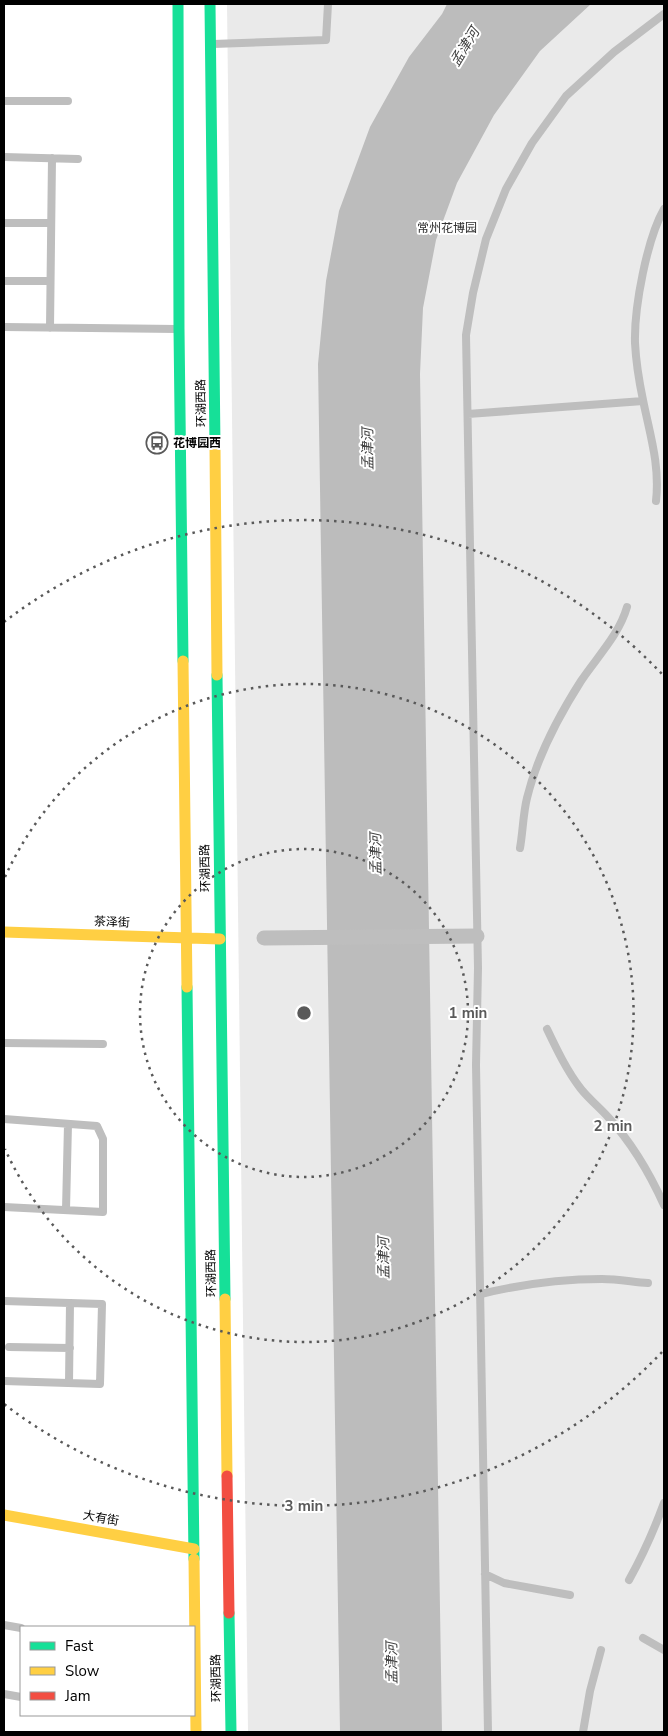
<svg xmlns="http://www.w3.org/2000/svg" width="668" height="1736" font-family="'Nunito Sans','Noto Sans SC',sans-serif">
	<style>
		.green { fill: #eaeaea }
		.water { fill: #bcbcbc }
		.lines { fill: none; stroke-linecap: round; stroke-linejoin: round }
		.lane { stroke: #bebebe; stroke-width: 8 }
		.street { stroke: #bebebe; stroke-width: 15 }
		.fast { stroke: #16e098; stroke-width: 11 }
		.slow { stroke: #ffcf43; stroke-width: 11 }
		.jam { stroke: #f24e42; stroke-width: 11 }
		.ring { fill: none; stroke: #595959; stroke-width: 2.5; stroke-dasharray: 2.5 5 }
		.labels { text-anchor: middle; dominant-baseline: central; stroke-width: 4; stroke-linejoin: round; paint-order: stroke }
		.park-label { font-size: 12px; fill: #303030; stroke: #fff }
		.street-label { font-size: 12px; fill: #000; stroke: #fff }
		.poi-label { font-size: 12px; font-weight: bold; fill: #000; stroke: #fff; text-anchor: start }
		.water-label { font-size: 14px; font-style: italic; fill: #414141; stroke: #fff }
		.centre { fill: #595959; stroke: #fff; stroke-width: 2.5 }
		.ring-label { font-size: 15px; text-anchor: middle; font-weight: bold; fill: #595959; stroke: #fff; stroke-width: 4; stroke-linejoin: round; paint-order: stroke }
	</style>
	<rect width="100%" height="100%" fill="#fff"/>
	<!-- green -->
	<path class="green" d="M227 4H664V1732H248Z"/>
	<!-- water -->
	<path class="water" d="M447 4H591L540 51 494 115 457 183 436 240 423 308 420 374 442 1732H340L318 364 326 281 339 211 370 127 409 57 442 14Z"/>
	<g class="lines">
		<!-- lane -->
		<path class="lane" d="M213 44 326 40 328 4
			M4 101H68
			M4 157 78 159
			M4 223H51
			M4 281H50
			M4 327 177 329
			M50 328 52 158
			M468 414 643 401
			M656 501C660 465 650 435 643 400 639 381 636 362 635 343 634 307 647 239 664 209
			M520 848C523 831 523 814 527 798 537 757 558 717 581 681 597 657 619 635 627 607
			M547 1029C557 1050 567 1071 581 1089 589 1099 600 1108 608 1117 632 1143 650 1174 664 1205
			M4 1043 103 1044
			M4 1119 97 1126 103 1139V1212L4 1207
			M66 1210 68 1124
			M481 1294C522 1284 560 1279 602 1279 618 1279 633 1282 648 1283
			M4 1301 102 1304 100 1384 4 1381
			M9 1347 70 1348
			M69 1383 70 1303
			M485 1574 504 1583 570 1595
			M629 1580C643 1555 654 1530 664 1503
			M4 1625 21 1628
			M643 1638 664 1650
			M4 1694 21 1697
			M488 1732 476 1065 478 968 466 335 473 293 486 239 506 189 532 143 566 96 614 52 664 14
			M583 1732 590 1691 601 1650"/>
		<!-- street -->
		<path class="street" d="M264 938 477 936"/>
		<!-- fast -->
		<path class="fast" d="M178 4 179 329 183 661
			M210 4 215 447
			M217 675 225 1299
			M187 987 194 1559
			M229 1613 231 1732"/>
		<!-- slow -->
		<path class="slow" d="M215 447 217 675
			M183 661 187 987
			M4 932 220 939
			M225 1299 227 1476
			M4 1515 194 1549
			M194 1559 196 1732"/>
		<!-- jam -->
		<path class="jam" d="M227 1476 229 1613"/>
	</g>
	<!-- distance rings -->
	<g class="ring">
		<circle cx="304" cy="1013" r="164"/>
		<path d="M5 877A329 329 0 1 1 5 1149"/>
		<path d="M662 1352A493 493 0 0 1 4 1404M4 622A493 493 0 0 1 662 674"/>
	</g>
	<!-- icons -->
	<defs>
		<g id="bus-ring" transform="scale(1.125)"><circle r="9.5" fill="#fff" stroke="#595959" stroke-width="1.5"/><path d="M-5-6H5V4H4V6H2V4H-2V6H-4V4H-5ZM-3.5-4V0h7V-4ZM-3.5 1.2v1.5H-2V1.2ZM2 1.2v1.5H3.5V1.2Z" fill="#595959"/></g>
	</defs>
	<g fill-rule="evenodd">
		<use href="#bus-ring" x="157" y="443"/>
	</g>
	<g class="labels">
		<!-- park labels -->
		<g class="park-label">
			<text x="447" y="228">常州花博园</text>
		</g>
		<!-- street labels -->
		<g class="street-label">
			<text transform="translate(201 403) rotate(-91)">环湖西路</text>
			<text transform="translate(205 868) rotate(-91)">环湖西路</text>
			<text transform="translate(112 922) rotate(2)">茶泽街</text>
			<text transform="translate(211 1273) rotate(-91)">环湖西路</text>
			<text transform="translate(101 1518) rotate(10)">大有街</text>
			<text transform="translate(216 1678) rotate(-91)">环湖西路</text>
		</g>
		<!-- poi labels -->
		<g class="poi-label">
			<text x="173" y="443">花博园西</text>
		</g>
		<!-- water labels -->
		<g class="water-label">
			<text transform="translate(465 47) rotate(-59)">孟津河</text>
			<text transform="translate(368 449) rotate(-91)">孟津河</text>
			<text transform="translate(376 854) rotate(-91)">孟津河</text>
			<text transform="translate(384 1258) rotate(-91)">孟津河</text>
			<text transform="translate(392 1663) rotate(-91)">孟津河</text>
		</g>
	</g>
	<circle cx="304" cy="1013" r="8" class="centre"/>
	<g class="ring-label">
		<text x="468" y="1018">1 min</text>
		<text x="613" y="1131">2 min</text>
		<text x="304" y="1511">3 min</text>
	</g>
	<!-- border -->
	<rect width="668" height="1736" fill="none" stroke="#000000" stroke-width="10"/>
	<!-- legend -->
	<rect x="20" y="1626" width="175" height="90" fill="#ffffff" stroke="#999999"/>
	<rect x="30" y="1642" width="25" height="8" fill="#16e098" stroke="#999999"/>
	<text x="65" y="1651" font-size="15" fill="#000000">Fast</text>
	<rect x="30" y="1667" width="25" height="8" fill="#ffcf43" stroke="#999999"/>
	<text x="65" y="1676" font-size="15" fill="#000000">Slow</text>
	<rect x="30" y="1692" width="25" height="8" fill="#f24e42" stroke="#999999"/>
	<text x="65" y="1701" font-size="15" fill="#000000">Jam</text>
</svg>
